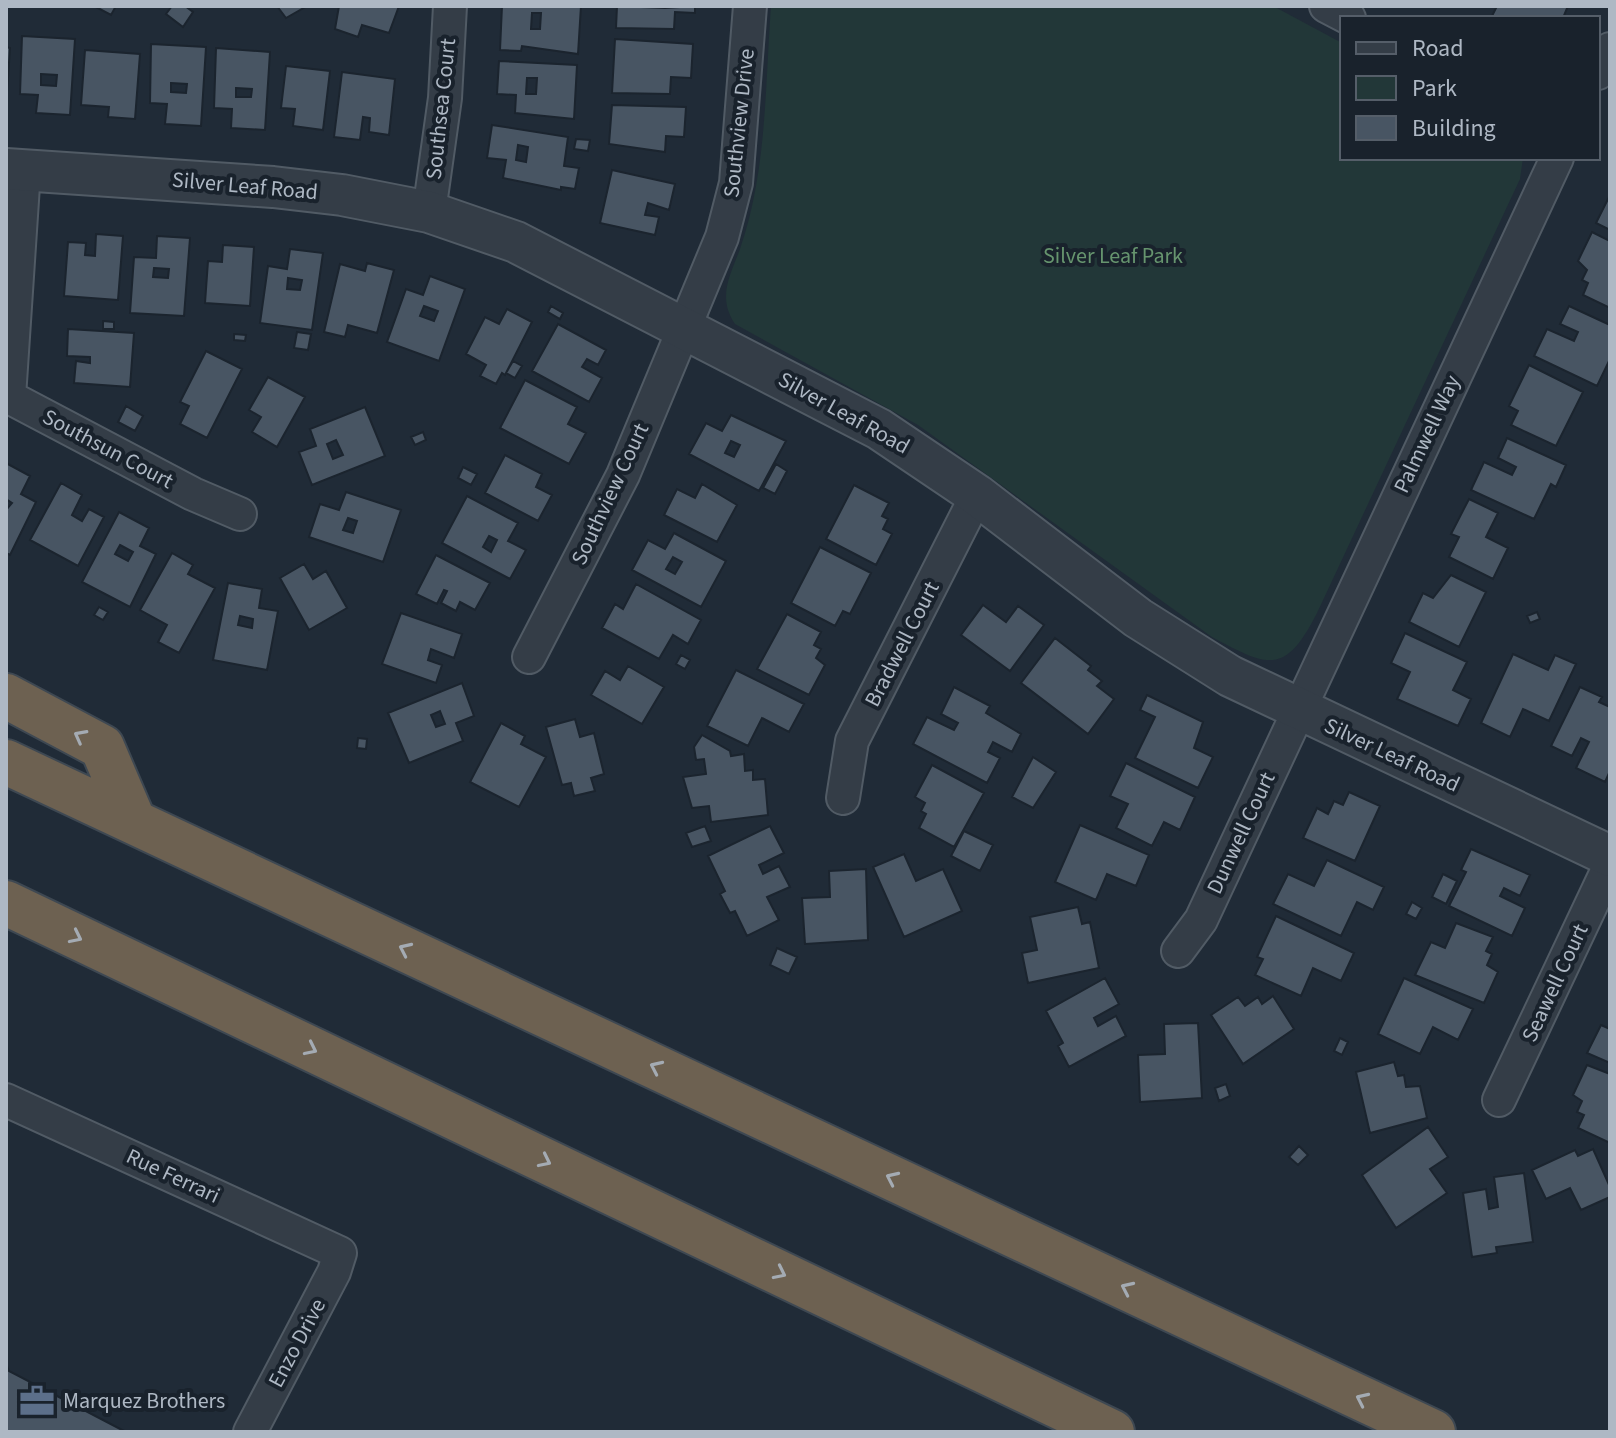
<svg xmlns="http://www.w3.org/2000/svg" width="1616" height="1438" font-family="'Source Sans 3',sans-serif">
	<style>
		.green { fill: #223738 }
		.building { fill: #485563; stroke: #1b242e; stroke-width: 2; fill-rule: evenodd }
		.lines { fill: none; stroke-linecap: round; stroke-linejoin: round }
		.minor-casing { stroke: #515b65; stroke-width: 36 }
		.tertiary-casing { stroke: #515b65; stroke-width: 44 }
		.motorway-casing { stroke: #3e4852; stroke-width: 48 }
		.minor { stroke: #343d47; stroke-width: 32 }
		.tertiary { stroke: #343d47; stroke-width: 40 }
		.motorway { stroke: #6d6151; stroke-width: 44 }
		.oneway { stroke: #a4abb3 }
		.labels { text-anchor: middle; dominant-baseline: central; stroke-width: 8; stroke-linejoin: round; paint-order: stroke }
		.street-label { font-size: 22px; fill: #aeb8c4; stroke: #19222c }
		.park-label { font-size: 22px; fill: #66946e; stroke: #19222c }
		.poi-label { font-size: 22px; fill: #aeb8c4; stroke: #19222c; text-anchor: start }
	</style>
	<rect width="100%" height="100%" fill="#202b37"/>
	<!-- green -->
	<path class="green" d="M771 6H1273L1342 43V158H1523L1520 179 1317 613C1285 676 1268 667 1212 637L918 425 735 324C717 297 730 276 740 249 767 172 765 87 771 6Z"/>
	<!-- building -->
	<path class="building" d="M94 6H116L111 15Z
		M172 6H185L193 12 183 27 166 14Z
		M277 6H307L286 18Z
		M339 6H399L389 33 362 25 358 37 335 29Z
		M502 6H581L578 54 522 46 521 51 500 50ZM532 13H541L540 29H531Z
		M617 6 665 8 695 6V13L675 12 674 29 616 28Z
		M1497 6H1568L1563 18H1491Z
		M22 36 75 39 70 115 36 113 38 95 20 94ZM41 74 57 75 56 86 41 85Z
		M615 39 693 44 691 78 671 77 670 94 612 93Z
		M151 44 206 47 201 126 165 124 167 104 150 103ZM171 83 187 84 186 93 171 92Z
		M6 47 10 48 6 106Z
		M216 48 270 52 265 130 231 128 232 109 214 108ZM236 88 252 89 251 97H236Z
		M85 50 140 54 135 119 108 117 109 107 81 105Z
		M499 61 577 65 574 119 515 113 516 95 497 94ZM527 78H537L536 94H526Z
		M286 66 330 71 323 130 293 126 295 109 281 108Z
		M342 72 395 79 389 135 369 132 370 118 363 117 360 140 334 137Z
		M612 105 686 107 684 137 666 136 665 152 609 144Z
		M492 125 568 137 564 166 579 168 575 189 561 187V190L503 178 506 160 487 158ZM518 145 528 147 526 162 516 160Z
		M576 139 590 140 588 151 574 149Z
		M612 170 675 184 669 210 648 203 645 215 659 217 655 235 600 223Z
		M1610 195V230L1596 223Z
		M1592 232 1610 241V308L1583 295 1588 283 1582 280 1587 270 1578 261Z
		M96 234 123 236 118 300 64 296 68 242 86 243 85 255 95 256Z
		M157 236 190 238 184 316 130 313 134 257 156 258ZM154 268 169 269 168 278 153 277Z
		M223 245 254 247 250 306 205 303 208 261 222 262Z
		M290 249 323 253 312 330 260 323 268 266 287 269ZM288 278 302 280 300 290 287 289Z
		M367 263 394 270 377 333 348 325 345 337 324 332 340 264 365 271Z
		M430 276 465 289 439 361 387 342 406 289 423 295ZM424 306 438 311 434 321 420 316Z
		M551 306 563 313 560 319 548 312Z
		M1569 306 1610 325V359L1597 386 1534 356 1547 329 1574 341 1578 332 1560 324Z
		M507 309 532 322 505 375 502 373 496 384 480 376 486 365 466 354 485 317 499 324Z
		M103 321 114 322V329H103Z
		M558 324 606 350 598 365 587 359 582 367 602 378 589 402 532 371Z
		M68 329 134 333 130 387 74 383 76 361 90 363V357L67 356Z
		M297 332 311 334 308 350 294 348Z
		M234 334 246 335 245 341 234 340Z
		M206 351 242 369 207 438 180 424 189 406 180 402Z
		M513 361 522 366 515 378 506 373Z
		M1529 365 1583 392 1556 446 1511 425 1518 411 1509 406Z
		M268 377 305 397 277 447 252 432 261 417 249 410Z
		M525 380 577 407 568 424 586 433 569 464 500 428Z
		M126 406 143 416 135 431 118 422Z
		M365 407 385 456 312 485 299 452 316 446 310 429ZM336 440 343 455 333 459 327 444Z
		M731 415 786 441 759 491 689 454 706 423 722 431ZM731 441 740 445 734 457 725 453Z
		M423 432 426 440 415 445 411 437Z
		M1507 438 1566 465 1556 487 1551 484 1534 519 1471 490 1484 462 1512 475 1516 467 1498 458Z
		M505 455 542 474 536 487 552 495 538 521 485 493Z
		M6 463 30 476 21 494 36 502 10 555 6 553V510L12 503 6 499Z
		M776 464 787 471 775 494 763 488Z
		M463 467 477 474 471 485 458 478Z
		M61 483 82 495 72 515 82 521 89 509 104 517 78 566 30 540Z
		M702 484 737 505 717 542 664 515 677 489 695 498Z
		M854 485 889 503 882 516 888 519 883 529 892 534 876 565 826 539Z
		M346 492 401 510 383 562 309 537 320 504 339 510ZM348 518 357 521 353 533 343 530Z
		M467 496 518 523 508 541 526 550 510 579 442 543ZM489 536 497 540 491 552 483 547Z
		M1469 499 1498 513 1486 537 1508 548 1493 579 1449 557 1459 537 1451 534Z
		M119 512 149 528 140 546 156 554 130 607 82 582ZM120 545 133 552 128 561 115 554Z
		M674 533 726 561 701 607 632 570 648 540 665 549ZM673 557 682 562 675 574 666 569Z
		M820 547 871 573 850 614 843 611 835 626 791 603Z
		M172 553 193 565 188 574 215 588 179 653 158 642 167 625 140 610Z
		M436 555 490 583 475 610 460 602 456 611 441 603 447 591 444 590 437 604 416 594Z
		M304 564 313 579 326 571 347 608 309 630 280 578Z
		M1451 575 1486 592 1459 647 1409 622 1423 593 1433 598Z
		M228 583 262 589 259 608 278 611 267 670 213 660ZM240 616 253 619 252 628 238 625Z
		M636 584 701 620 688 644 673 635 659 659 602 628 615 604 623 609Z
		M983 605 1006 622 1018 606 1044 625 1010 671 961 635Z
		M99 607 108 612 103 620 94 615Z
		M1537 612 1540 619 1530 623 1527 616Z
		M401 613 462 634 454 658 431 649 428 660 442 665 436 683 382 664Z
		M787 614 821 632 814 645 821 649 816 658 825 665 809 695 757 669Z
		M1405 633 1467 662 1453 690 1471 699 1458 726 1397 699 1410 672 1391 663Z
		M1055 638 1091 666 1088 670 1102 681 1097 686 1114 699 1088 734 1021 683Z
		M1513 654 1548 670 1555 655 1576 664 1549 721 1523 709 1510 737 1481 723Z
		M681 655 690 660 685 669 676 664Z
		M628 666 664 687 642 724 591 695 605 671 620 680Z
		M736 670 804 704 789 732 762 718 748 746 707 726Z
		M462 683 474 716 456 723 463 741 409 763 388 713ZM440 711 445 724 436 727 431 715Z
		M954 687 990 706 986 713 1021 734 1012 752 993 742 988 752 1000 758 987 783 913 744 927 717 954 730 958 723 941 714Z
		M1580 687 1602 697 1599 702 1610 707V771L1605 782 1576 768 1589 742 1581 738 1572 756 1551 746Z
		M1147 695 1203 722 1194 748 1213 757 1198 788 1135 758 1155 717 1140 710Z
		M575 719 580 737 594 733 604 774 591 778 595 791 574 796 571 783 562 785 546 727Z
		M501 723 525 736 521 744 546 757 519 807 470 782Z
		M702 735 730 751 731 756 744 754 745 771 753 770V780L765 779 768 815 711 822 709 806 692 808 683 777 706 774 704 759 696 760 694 747Z
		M358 738 367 739 366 749 357 748Z
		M1033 757 1056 772 1033 808 1012 797Z
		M1126 763 1195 797 1180 830 1164 822 1152 846 1116 828 1128 804 1110 796Z
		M932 765 984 793 954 847 919 828 926 814 921 811 925 803 915 797Z
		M1349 792 1380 806 1355 861 1303 838 1317 808 1328 814 1334 801 1343 805Z
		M1080 825 1149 855 1136 886 1107 874 1096 900 1055 882Z
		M705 826 711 841 692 847 686 833Z
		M770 826 784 853 759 865 763 874 779 866 790 887 767 897 779 920 747 936 735 911 730 913 720 894 725 891 708 856Z
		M964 831 993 845 980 871 951 856Z
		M1471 849 1530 875 1520 896 1504 888 1500 896 1525 908 1512 936 1449 906 1466 872 1461 870Z
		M904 854 916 881 943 869 962 911 904 937 873 867Z
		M1327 860 1384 887 1373 910 1357 902 1341 936 1273 904 1288 874 1314 886Z
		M866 869 868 940 805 944 802 898 830 897 829 871Z
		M1443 874 1457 881 1446 904 1432 897Z
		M1412 902 1422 908 1416 919 1406 914Z
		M1078 907 1082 924 1090 922 1099 968 1028 983 1022 953 1037 950 1030 917Z
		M1276 916 1354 953 1341 981 1313 968 1301 996 1255 975 1263 959 1257 957Z
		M1456 923 1493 937 1486 951 1492 954 1487 965 1498 972 1484 1003 1415 975 1431 942 1445 948Z
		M777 948 797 957 789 974 770 965Z
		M1105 978 1119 1004 1094 1018 1098 1026 1116 1016 1126 1036 1069 1067 1058 1046 1063 1043 1046 1011Z
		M1404 978 1473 1009 1458 1040 1433 1027 1420 1054 1378 1034Z
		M1273 996 1294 1029 1243 1064 1211 1015 1238 997 1245 1006 1258 997 1262 1004Z
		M1198 1023 1202 1098 1140 1102 1138 1055 1165 1054 1164 1024Z
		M1601 1025 1610 1029V1063L1587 1053Z
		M1340 1038 1348 1042 1342 1055 1334 1051Z
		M1394 1062 1398 1076 1404 1075 1406 1087 1420 1086 1427 1118 1370 1133 1356 1072Z
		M1587 1065 1610 1074V1143L1578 1128 1584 1115 1577 1112 1582 1101 1573 1095Z
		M1226 1084 1230 1096 1219 1101 1215 1088Z
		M1428 1127 1448 1157 1430 1169 1447 1193 1396 1228 1362 1175Z
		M1299 1146 1308 1155 1298 1165 1289 1157Z
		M1593 1149 1610 1187V1197L1581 1210 1570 1188 1546 1199 1532 1170 1575 1150 1578 1156Z
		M1524 1173 1533 1242 1496 1247 1497 1253 1472 1257 1463 1193 1486 1189 1489 1209 1498 1207 1494 1177Z
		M6 1363 9 1371 126 1432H6Z"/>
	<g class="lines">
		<!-- minor casing -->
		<g class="minor-casing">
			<path id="minor" d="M1326 6 1349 18
				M1598 73 1610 49
				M24 170 9 397 193 494 240 514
				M429 212 445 98 450 6
				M529 657 623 475 722 237 736 183 750 6
				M843 798 852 741 977 495
				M1178 951 1201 920 1557 158
				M6 1100 340 1253 334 1272 250 1432
				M1499 1100 1610 865"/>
		</g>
		<!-- tertiary casing -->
		<g class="tertiary-casing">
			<path id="tertiary" d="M6 169 273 187 342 195 429 212 516 242 879 429 977 495 1138 618 1230 676 1610 856"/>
		</g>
		<!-- motorway casing -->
		<g class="motorway-casing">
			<path id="motorway" d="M6 696 102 747 134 822
				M6 762 1433 1432
				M6 903 1112 1432"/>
		</g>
		<!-- minor -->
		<use href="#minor" class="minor"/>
		<!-- tertiary -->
		<use href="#tertiary" class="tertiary"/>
		<!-- motorway -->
		<use href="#motorway" class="motorway"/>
	</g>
	<!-- one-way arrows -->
	<defs><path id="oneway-chevron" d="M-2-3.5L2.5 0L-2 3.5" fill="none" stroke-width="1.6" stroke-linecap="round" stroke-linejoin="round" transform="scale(2)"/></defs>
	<g class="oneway">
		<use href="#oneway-chevron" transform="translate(80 736) rotate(-152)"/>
		<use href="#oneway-chevron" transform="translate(76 937) rotate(26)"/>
		<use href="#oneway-chevron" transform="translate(405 949) rotate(-155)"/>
		<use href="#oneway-chevron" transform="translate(311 1049) rotate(26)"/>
		<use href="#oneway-chevron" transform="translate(656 1067) rotate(-155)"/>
		<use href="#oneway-chevron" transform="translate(545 1161) rotate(26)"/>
		<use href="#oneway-chevron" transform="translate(892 1178) rotate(-155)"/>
		<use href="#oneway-chevron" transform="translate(780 1273) rotate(26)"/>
		<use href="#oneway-chevron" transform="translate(1127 1288) rotate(-155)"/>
		<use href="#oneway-chevron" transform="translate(1362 1399) rotate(-155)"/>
	</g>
	<!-- icons -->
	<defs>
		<g id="office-bare" transform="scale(2.76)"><path d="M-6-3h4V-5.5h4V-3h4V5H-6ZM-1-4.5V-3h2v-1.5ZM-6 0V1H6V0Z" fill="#5c6f8a" stroke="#19222c" stroke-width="2.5" paint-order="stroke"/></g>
	</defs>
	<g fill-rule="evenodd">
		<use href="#office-bare" x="37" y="1401"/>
	</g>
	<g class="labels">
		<!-- street labels -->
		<g class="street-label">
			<text transform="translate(441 109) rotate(-84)">Southsea Court</text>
			<text transform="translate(739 123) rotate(-84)">Southview Drive</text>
			<text transform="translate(245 186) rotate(5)">Silver Leaf Road</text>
			<text transform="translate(844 413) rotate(29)">Silver Leaf Road</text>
			<text transform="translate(1427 434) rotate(-65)">Palmwell Way</text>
			<text transform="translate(108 449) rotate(28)">Southsun Court</text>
			<text transform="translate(610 494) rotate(-65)">Southview Court</text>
			<text transform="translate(902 644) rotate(-63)">Bradwell Court</text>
			<text transform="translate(1392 755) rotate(25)">Silver Leaf Road</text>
			<text transform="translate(1241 833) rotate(-65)">Dunwell Court</text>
			<text transform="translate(1555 983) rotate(-65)">Seawell Court</text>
			<text transform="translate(173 1176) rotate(25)">Rue Ferrari</text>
			<text transform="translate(297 1343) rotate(-62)">Enzo Drive</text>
		</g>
		<!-- park labels -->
		<g class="park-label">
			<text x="1113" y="256">Silver Leaf Park</text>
		</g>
		<!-- poi labels -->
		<g class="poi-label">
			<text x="63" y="1401">Marquez Brothers</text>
		</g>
	</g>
	<!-- border -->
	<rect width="1616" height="1438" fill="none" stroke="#aeb8c4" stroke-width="16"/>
	<!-- legend -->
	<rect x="1340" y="16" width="260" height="144" fill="#19222c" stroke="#555e69" stroke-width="2"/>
	<rect x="1356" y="42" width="40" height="12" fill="#343d47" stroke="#555e69" stroke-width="2"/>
	<text x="1412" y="56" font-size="24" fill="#aeb8c4">Road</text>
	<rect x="1356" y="76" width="40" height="24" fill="#223738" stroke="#555e69" stroke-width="2"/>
	<text x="1412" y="96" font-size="24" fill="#aeb8c4">Park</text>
	<rect x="1356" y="116" width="40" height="24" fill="#485563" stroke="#555e69" stroke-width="2"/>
	<text x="1412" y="136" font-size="24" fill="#aeb8c4">Building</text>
</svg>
